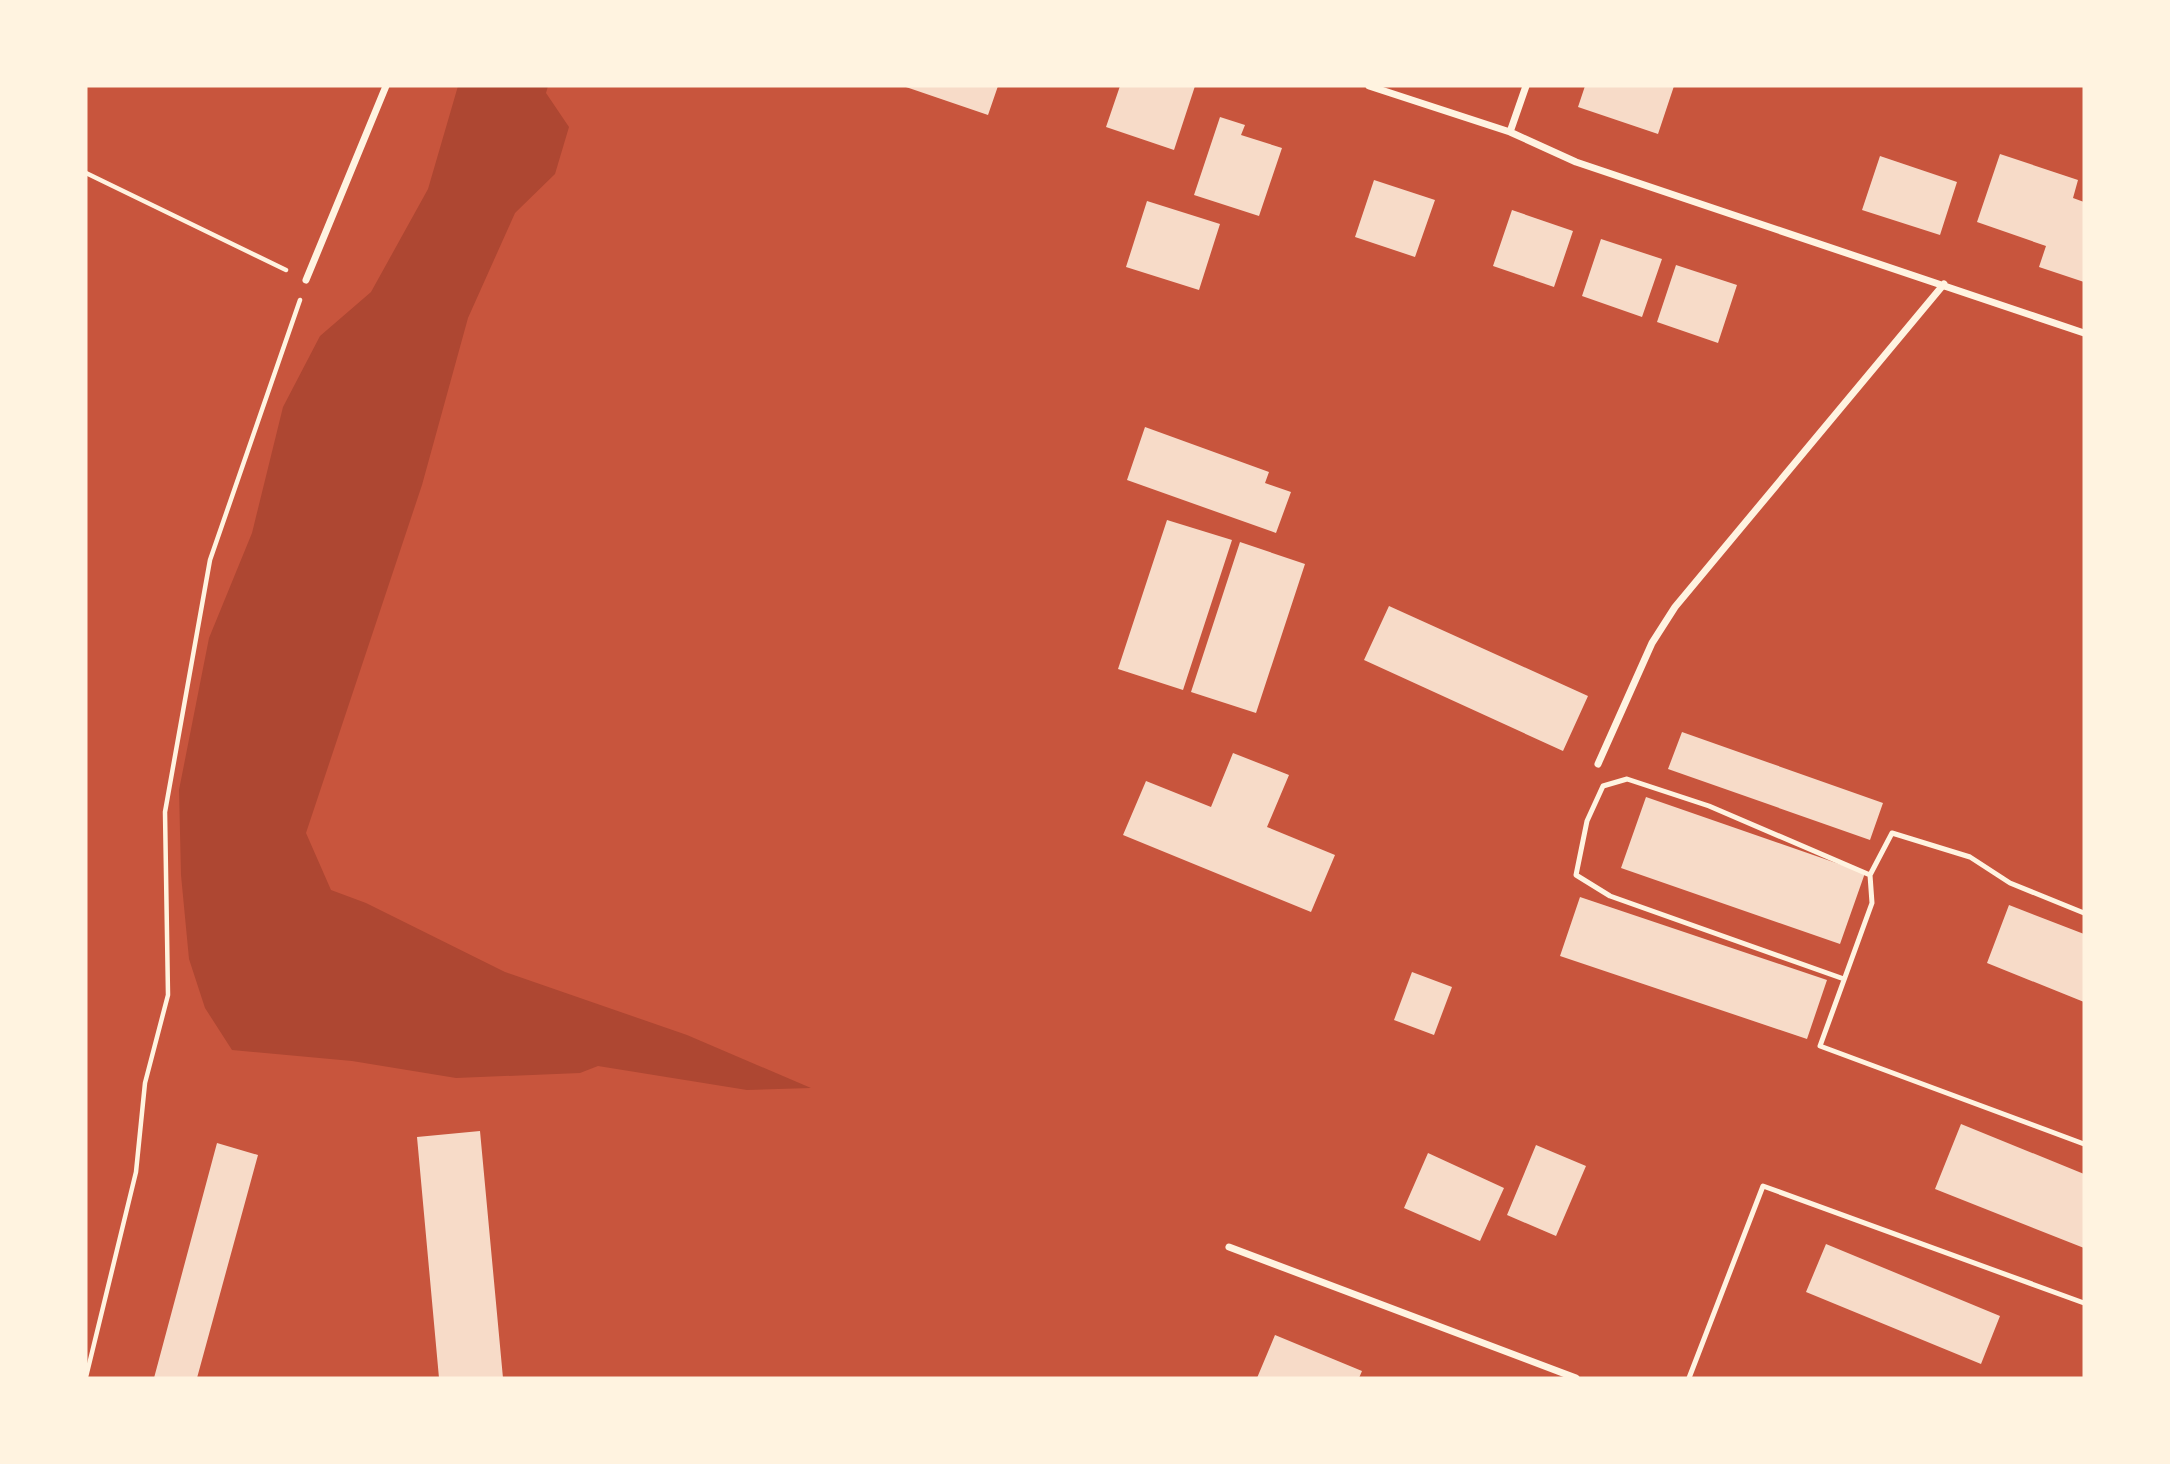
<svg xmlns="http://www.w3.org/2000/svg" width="2170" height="1464" font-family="Bitter,serif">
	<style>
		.green { fill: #ae4732 }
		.building { fill: #f7dbc8 }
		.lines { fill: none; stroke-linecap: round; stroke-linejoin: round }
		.path { stroke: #fff3e0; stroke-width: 4.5 }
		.service { stroke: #fff3e0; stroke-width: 5 }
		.minor { stroke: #fff3e0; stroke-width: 7 }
	</style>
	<rect width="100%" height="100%" fill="#c8553d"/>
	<!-- green -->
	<path class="green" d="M458 86H548L546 93 569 127 555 174 515 213 468 318 422 485 306 833 331 890 366 903 505 972 687 1035 811 1088 747 1090 598 1066 580 1073 456 1078 352 1061 232 1050 205 1008 189 959 181 875 179 790 209 638 252 533 283 407 320 336 371 292 428 189Z"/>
	<!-- building -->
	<path class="building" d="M903 86H998L988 115Z
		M1120 86H1195L1174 150 1106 127Z
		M1585 86H1674L1658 134 1578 107Z
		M1220 117 1245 125 1241 135 1282 148 1259 216 1194 195Z
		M2000 154 2078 180 2073 198 2084 202V282L2039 267 2046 246 1977 222Z
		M1880 156 1957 182 1940 235 1862 210Z
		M1374 180 1435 200 1415 257 1355 237Z
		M1147 201 1220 224 1199 290 1126 267Z
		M1512 210 1573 231 1554 287 1493 266Z
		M1601 239 1662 259 1642 317 1582 296Z
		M1676 265 1737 285 1718 343 1657 322Z
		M1145 427 1269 472 1265 483 1291 492 1276 533 1127 480Z
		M1167 520 1232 540 1183 690 1118 669Z
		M1240 542 1305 564 1256 713 1191 692Z
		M1389 606 1588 696 1563 751 1364 660Z
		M1682 732 1883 803 1870 840 1668 769Z
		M1233 753 1289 775 1267 827 1335 855 1311 912 1123 835 1146 781 1211 807Z
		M1646 797 1865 873 1840 944 1621 868Z
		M1580 897 1827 980 1807 1039 1560 956Z
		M2009 905 2084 934V1002L1987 963Z
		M1412 972 1452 987 1434 1035 1394 1020Z
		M1961 1124 2084 1174V1248L1935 1189Z
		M480 1131 503 1378H439L417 1137Z
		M217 1143 258 1155 197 1378H154Z
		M1536 1145 1586 1166 1556 1236 1507 1215Z
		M1428 1153 1504 1188 1480 1241 1404 1208Z
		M1826 1244 2000 1316 1981 1364 1806 1292Z
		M1275 1335 1362 1371 1359 1378H1257Z"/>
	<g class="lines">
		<!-- path -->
		<path class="path" d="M86 173 286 270
			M86 1377 136 1172 145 1083 168 995 165 812 210 560 300 300"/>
		<!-- service -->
		<path class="service" d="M1870 875 1892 833 1970 857 2010 883 2084 913
			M1844 979 1610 896 1576 875 1587 821 1603 786 1627 779 1709 806 1870 875 1872 903 1820 1046 2084 1144
			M1689 1378 1763 1186 2084 1303"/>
		<!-- minor -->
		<path class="minor" d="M1369 86 1510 132 1576 162 2084 333
			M1510 132 1526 86
			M306 280 386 86
			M1598 764 1652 643 1675 607 1944 284
			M1229 1247 1576 1378"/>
	</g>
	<!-- border -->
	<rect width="2170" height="1464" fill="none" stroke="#fff3e0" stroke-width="175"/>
</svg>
